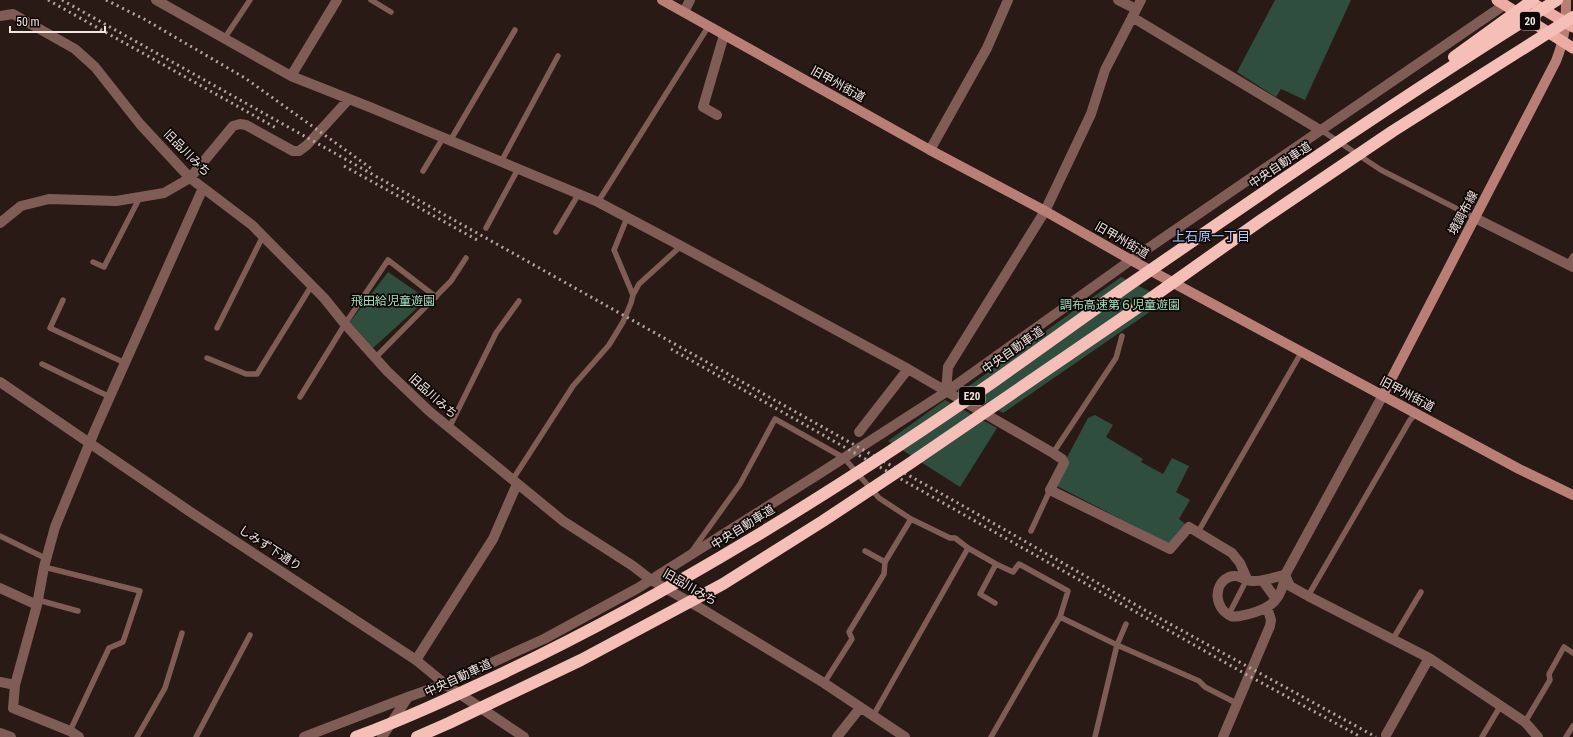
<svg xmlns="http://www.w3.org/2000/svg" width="1573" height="737" font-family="'Roboto Condensed','Noto Sans JP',sans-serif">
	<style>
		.green { fill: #2f4e3e }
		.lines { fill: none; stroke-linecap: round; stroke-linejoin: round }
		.service { stroke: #805c57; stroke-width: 5.5 }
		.minor { stroke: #805c57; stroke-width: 10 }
		.tertiary { stroke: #805c57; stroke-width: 10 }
		.secondary { stroke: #b97f77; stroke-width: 10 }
		.trunk { stroke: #ecaca3; stroke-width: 11 }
		.rail { stroke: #b3a5a1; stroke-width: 3; stroke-dasharray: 2 4; stroke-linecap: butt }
		.motorway-bridge { stroke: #f5beb6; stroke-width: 12 }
		.labels { text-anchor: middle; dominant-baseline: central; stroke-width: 3.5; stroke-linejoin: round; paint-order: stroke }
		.shield { fill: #0d0705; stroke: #ada3a0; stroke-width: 1 }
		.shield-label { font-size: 11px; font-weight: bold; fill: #f2e6e2 }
		.street-label { font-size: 12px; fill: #f2e6e2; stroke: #0d0705 }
		.park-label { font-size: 12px; fill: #a3e0bf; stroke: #0d0705 }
		.neighbourhood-label { font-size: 13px; fill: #aac7fb; stroke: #0d0705 }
	</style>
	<rect width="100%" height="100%" fill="#2a1a15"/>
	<!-- green -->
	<path class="green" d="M1275 0H1351L1305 100 1281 89 1276 97 1237 72Z
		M388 272 427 299 373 348 350 322Z
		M1121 277 1167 300 1003 413 962 391Z
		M945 400 997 428 960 487 888 441Z
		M1095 415 1113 425 1106 437 1143 459 1141 462 1163 474 1172 458 1189 466 1176 492 1190 500 1179 519 1189 527 1173 546 1053 484 1088 418Z"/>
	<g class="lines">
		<!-- service -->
		<path class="service" d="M371 0 391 12
			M224 39 250 0
			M1321 130 1381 170 1475 218
			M450 141 515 30
			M501 162 558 56
			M423 171 443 138
			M598 202 708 27
			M627 218 614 250 633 295
			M486 228 518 169
			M556 232 578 195
			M93 262 104 267 140 197
			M1568 264 1573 256
			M63 300 50 328 125 363
			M217 328 263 236
			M207 358 246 374H257L312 285
			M375 358 451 281 466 258
			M42 364 110 397
			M300 397 345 324 388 260 436 297
			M449 428 496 333 519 301
			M1053 453 1116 358 1122 336
			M513 479 573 386 609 345 623 322 631 303 633 295 639 284 681 246
			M1031 531 1050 490
			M1198 532 1301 353
			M0 536 47 559
			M692 551 740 484 775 419 844 458 879 498 911 519 950 538H955L968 548
			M865 551 885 562
			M44 567 140 591 123 642 109 648 70 731
			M1308 596 1410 420 1417 413
			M38 600 78 611
			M995 603 980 594 996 564
			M1229 614 1247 579
			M1393 639 1421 592
			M824 683 852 639 849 632 884 574 885 562 911 519
			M873 716 968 548 996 564 1013 572 1019 564 1068 591 1060 617 1117 645 1199 681 1205 687 1238 704
			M1525 722 1550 680 1549 674 1564 647 1573 653
			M137 737 165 688 182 633
			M196 737 250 635
			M991 737 1060 617
			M1095 737 1117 645 1126 624
			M1482 737 1501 705
			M1566 737 1573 726"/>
		<!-- minor -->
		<path class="minor" d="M156 0 291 76 372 108 598 202 681 246 908 369 1053 453 1062 459 1064 463 1050 490 1170 549 1189 527 1232 553 1240 563 1247 579
			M1118 0 1136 9
			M684 12 690 0
			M0 16 13 14 75 49 95 67 140 124 190 178 252 225 324 298 345 324 387 371 429 411 563 521 633 566 651 580 702 609 824 683 905 737
			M1132 17 1320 130
			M291 76 337 0
			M717 115 703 107 724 35
			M930 150 987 48 1008 0
			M1475 218 1573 267
			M0 223 21 206 49 199 116 201 164 193 190 178 233 126 240 124 246 125 293 151H299L307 145 349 99
			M946 392 948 367 1045 211 1091 114 1105 70 1141 0
			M859 432 908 369
			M1285 575 1290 586 1308 596 1429 658 1525 722 1538 737
			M1285 575C1282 599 1272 608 1249 614 1243 615 1236 618 1231 616 1215 609 1212 585 1229 577 1239 573 1244 581 1252 581 1263 582 1274 577 1285 575Z
			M1263 581 1276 599
			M0 588 37 605
			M416 660 493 539 517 484
			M0 682 15 685
			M0 733 11 737
			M1386 735 1429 658
			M79 737 70 731 13 708 15 685 37 605 44 567 55 527 95 430 203 188
			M304 737 408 697
			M837 737 860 708
			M1223 737 1270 626 1271 620 1267 607"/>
		<!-- tertiary -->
		<path class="tertiary" d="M0 382 189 511 416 660 445 684 524 737
			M1285 575 1383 395
			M382 737 408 697 445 684 544 639 638 588 822 472 946 392 1131 260 1504 5"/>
		<!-- secondary -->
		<path class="secondary" d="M662 0 930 150 1045 211 1131 260 1519 469 1573 495
			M1383 395 1556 61C1565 38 1566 25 1566 0"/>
		<!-- trunk -->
		<path class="trunk" d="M1497 0 1573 48
			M1536 5 1573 27"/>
		<!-- rail -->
		<path class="rail" d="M48 0 278 129
			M62 0 965 507 1150 613 1376 737
			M106 0 144 19 245 78 372 169
			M344 166 479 241
			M671 349 1249 676 1361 737"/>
		<!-- motorway-bridge -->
		<path class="motorway-bridge" d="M1454 57 1533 0
			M356 737C405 719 452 697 499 675 672 593 835 491 993 382 1037 351 1081 319 1126 287 1268 189 1410 91 1557 0
			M417 737 449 723 581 660 723 584 823 521 909 464 1137 308 1260 221 1393 131 1573 17"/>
	</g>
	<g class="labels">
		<!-- shield labels -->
		<g class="shield">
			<rect x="1520" y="12" width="20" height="18" rx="3"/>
			<rect x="959" y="387" width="26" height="18" rx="3"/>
		</g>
		<g class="shield-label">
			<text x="1530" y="21">20</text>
			<text x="972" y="396">E20</text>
		</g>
		<!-- street labels -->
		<g class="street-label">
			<text transform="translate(838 84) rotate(29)">旧甲州街道</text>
			<text transform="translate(187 153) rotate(45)">旧品川みち</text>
			<text transform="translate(1280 165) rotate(-34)">中央自動車道</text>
			<text transform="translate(1463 213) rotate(-62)">境調布線</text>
			<text transform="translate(1122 240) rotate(30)">旧甲州街道</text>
			<text transform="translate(1013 350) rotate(-35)">中央自動車道</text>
			<text transform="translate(1407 394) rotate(28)">旧甲州街道</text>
			<text transform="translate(433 396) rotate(42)">旧品川みち</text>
			<text transform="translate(743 527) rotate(-32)">中央自動車道</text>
			<text transform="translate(270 548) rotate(33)">しみず下通り</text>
			<text transform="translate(690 587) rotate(30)">旧品川みち</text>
			<text transform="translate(458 678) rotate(-25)">中央自動車道</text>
		</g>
		<!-- park labels -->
		<g class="park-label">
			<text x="393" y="301">飛田給児童遊園</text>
			<text x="1120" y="305">調布高速第６児童遊園</text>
		</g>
		<!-- neighbourhood labels -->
		<g class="neighbourhood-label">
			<text x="1211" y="236">上石原一丁目</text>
		</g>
	</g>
	<!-- scale -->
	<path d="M10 26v6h95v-6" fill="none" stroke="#f2e6e2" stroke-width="2"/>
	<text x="16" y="26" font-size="12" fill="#f2e6e2" stroke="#0d0705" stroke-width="3" paint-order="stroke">50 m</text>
</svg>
